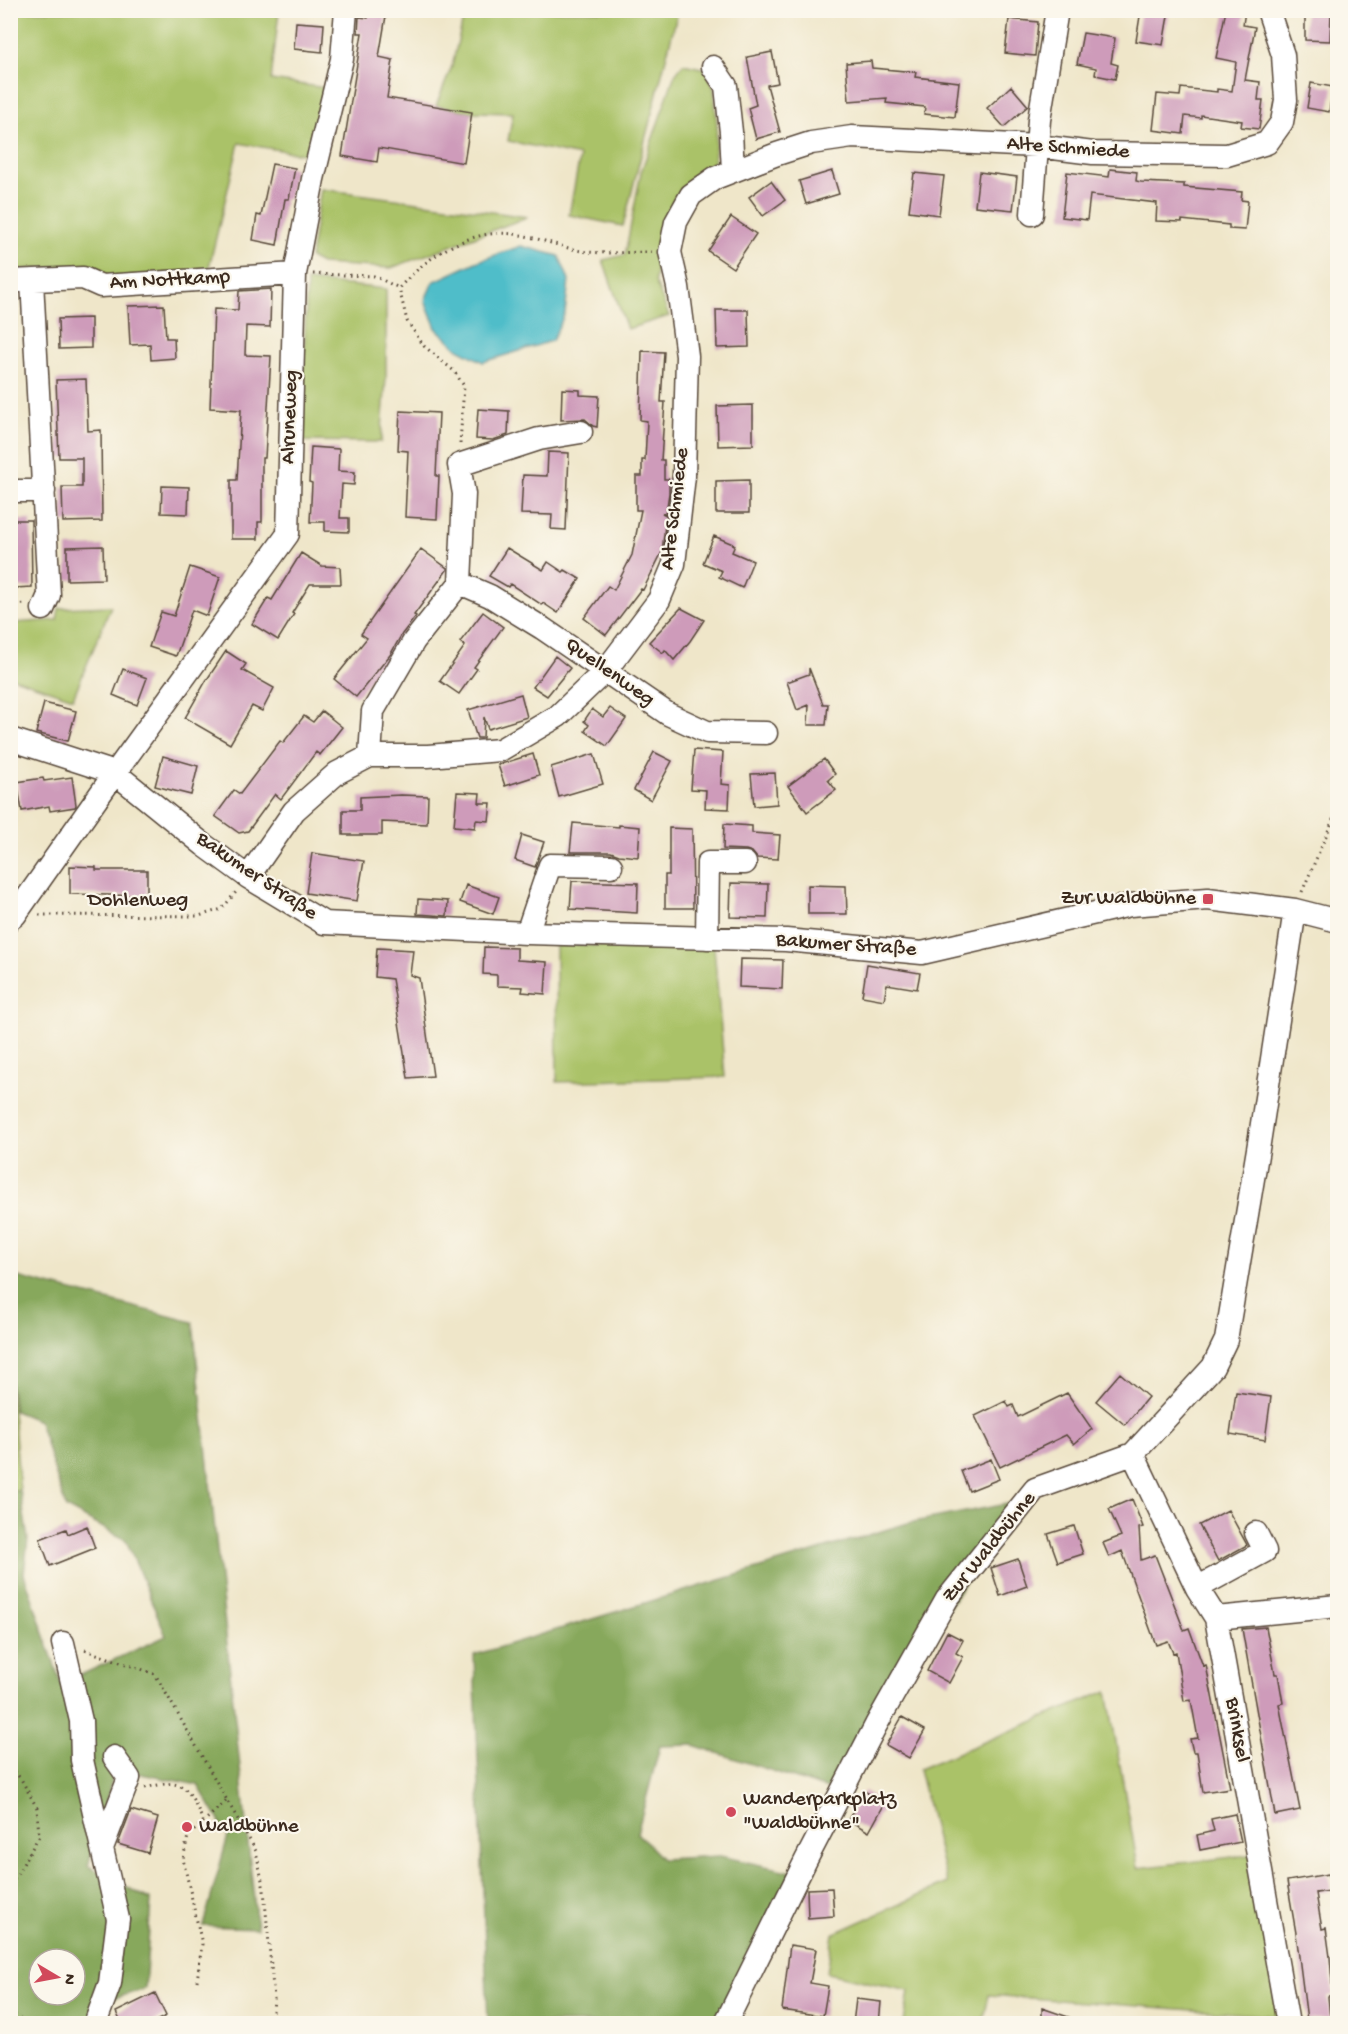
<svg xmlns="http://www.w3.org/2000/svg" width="1348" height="2034" font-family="'Gochi Hand',sans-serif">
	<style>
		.green { fill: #aac267; stroke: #727642; stroke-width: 1.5 }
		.forest { fill: #87a85c; stroke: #61693d; stroke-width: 1.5; fill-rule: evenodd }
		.water { fill: #50bdc9; stroke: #467474; stroke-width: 1.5 }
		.building { fill: #ce9bba }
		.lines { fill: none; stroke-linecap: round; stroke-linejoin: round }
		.minor-casing { stroke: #564638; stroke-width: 25 }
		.path { stroke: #564638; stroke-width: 3; stroke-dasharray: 1.5 4.5; stroke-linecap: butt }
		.minor { stroke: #fff; stroke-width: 22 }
		.poi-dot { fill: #d1495b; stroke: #fbf7ec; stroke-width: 2 }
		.labels { text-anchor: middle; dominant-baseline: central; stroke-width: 4.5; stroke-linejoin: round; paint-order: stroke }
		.street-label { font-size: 21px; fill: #3b2a1e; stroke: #fbf7ec }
		.poi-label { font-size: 21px; fill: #3b2a1e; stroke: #fbf7ec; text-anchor: start }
	</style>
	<rect width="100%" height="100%" fill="#fbf7ec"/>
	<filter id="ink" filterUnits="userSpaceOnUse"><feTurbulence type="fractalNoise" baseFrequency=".0167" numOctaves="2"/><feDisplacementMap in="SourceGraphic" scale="12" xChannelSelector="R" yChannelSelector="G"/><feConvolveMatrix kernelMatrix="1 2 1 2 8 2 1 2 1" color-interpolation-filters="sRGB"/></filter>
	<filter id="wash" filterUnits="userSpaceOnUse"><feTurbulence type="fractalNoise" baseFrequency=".008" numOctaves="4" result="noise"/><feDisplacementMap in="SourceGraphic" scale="24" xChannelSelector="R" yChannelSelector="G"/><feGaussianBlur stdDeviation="1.35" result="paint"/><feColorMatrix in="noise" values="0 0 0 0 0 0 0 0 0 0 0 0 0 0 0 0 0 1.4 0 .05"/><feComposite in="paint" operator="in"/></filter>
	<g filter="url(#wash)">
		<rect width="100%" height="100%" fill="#efe6c9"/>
		<!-- green -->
		<path class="green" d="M10 11H279L271 80 325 88 314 156 239 143 208 271 112 279 93 266 11 270Z
			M465 11H678L623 226 569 215 580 156 508 141 513 113 472 112 436 106 452 66Z
			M683 64 706 69 714 89 717 127 714 161 702 177 692 176 674 199 660 235 655 281 669 316 627 329 603 260 625 255 641 172 675 74Z
			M321 189 528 217 391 268 321 264 310 258Z
			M307 281 386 289V378L381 442 301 441Z
			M111 606 73 698 11 677 14 623 57 620 59 608Z
			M556 945 714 947 725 1077 557 1082Z
			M10 1378 20 1490 11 1492H10Z
			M1107 1691 1138 1868 1258 1854 1287 2017 989 1995 983 2023H904L909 1991 827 1973 833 1934 947 1883 919 1769Z"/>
		<!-- forest -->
		<path class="forest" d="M10 1275 193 1322 257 1928 203 1926 228 1836 198 1785 115 1769 88 1866 151 1900 145 1989 102 2002V2023H11V1492L20 1490 28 1539 24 1574 61 1684 166 1636 126 1540 66 1508 39 1421 14 1411 10 1378ZM39 1959H75V1995H39Z
			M1017 1502 831 1790 693 1745 660 1746 637 1833 662 1859 720 1856 792 1872 715 2023H488L474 1655 908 1523Z"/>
		<!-- water -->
		<path class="water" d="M521 246 559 256 569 280 565 313 552 341 483 362 458 349 436 328 425 300 433 282 476 262Z"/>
		<g id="blocks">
			<!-- building -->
			<path class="building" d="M369 10H387L379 57 393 60 387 98 472 112 464 163 379 148 377 162 342 156 362 33H358L359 17 368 18Z
				M1141 10H1169L1163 45 1136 41Z
				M1226 10H1245L1243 25 1255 27 1245 80 1260 82 1258 100H1263L1259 129 1241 127 1242 121 1201 115V118L1185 116 1183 134 1153 130 1157 94 1180 96 1181 88 1217 92V89L1232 91 1236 62 1216 58Z
				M1305 11 1331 12 1330 41 1305 40Z
				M1009 19 1038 22 1035 56 1005 53Z
				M296 22 324 24 322 52 294 49Z
				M1083 33 1115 38 1111 63 1118 65 1115 79 1095 75 1096 68 1077 64Z
				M772 52 778 83 767 85 780 132 756 139 748 108 756 105 747 57Z
				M871 61 872 68 916 72 915 77 959 82 955 117 924 114 925 107 886 103 887 98 849 101 846 63Z
				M1311 83 1333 87 1329 112 1307 108Z
				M1011 86 1028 106 1004 127 987 108Z
				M272 164 295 168 289 199H285L277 245 253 240 257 215 261 216Z
				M1110 169 1137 172 1136 181 1141 182 1184 184V187L1242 192 1241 200 1248 201 1245 230 1229 229V225L1182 220V222L1156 221 1157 203 1090 195 1087 220 1062 217 1067 172 1109 177Z
				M832 171 839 194 806 204 799 181Z
				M979 172 1017 177 1013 210 975 206Z
				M914 173 944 176 939 215 909 211Z
				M771 181 785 200 763 216 749 197Z
				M731 217 756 234 733 268 708 251Z
				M271 289 270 327 246 326 245 355 271 356 265 458H262V522H258V539H231V480H237L241 410 210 408 214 309 238 310 239 291Z
				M164 305 166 338H174L175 358 151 360 150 344 130 345 128 306Z
				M716 310H748L749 347 717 348Z
				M91 318V348L59 349 58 319Z
				M642 351 664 352 661 402H665L661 460H664V479H669V493L666 513H662L666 515 662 552 643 590 641 589 606 635 584 618 608 586 614 590 632 555 641 510H636V476H642V460H645L647 421 640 420Z
				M86 379 88 431 101 430 102 521 63 522 62 487H82V458H59L56 380Z
				M562 389 580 390V395L599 396 597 427 593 426 585 419 561 420Z
				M753 405V445L718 446 717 406Z
				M478 409 509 411 508 435 493 440 476 439Z
				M400 411 439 413 436 476H439L437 519 405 517 408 451 398 450Z
				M311 447 339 449 338 471 355 472 354 485 342 484 340 518H349V532L325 531V522H310L312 483 309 482Z
				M548 452 569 453 566 530 551 529 552 515 521 514 523 475 547 476Z
				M749 480V513H716V481Z
				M162 486 189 487 188 514 161 513Z
				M10 520H31L32 587 14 588 13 572H10Z
				M714 536 735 545 732 552 753 561 742 588 719 577 722 571 703 563Z
				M103 546 104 579 67 580V547Z
				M507 548 543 570 548 562 563 572 565 570 580 579 558 613 543 603 542 605 510 584 508 587 489 576Z
				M421 549 447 568V570L414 615 416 616 402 634 390 655 356 697 334 679 367 638 361 634Z
				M301 553 322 566 340 567 341 584H310L292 613 294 614 278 640 252 624 268 598 272 600Z
				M190 567 220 577 207 616 192 610 176 656 149 647 161 612 174 616Z
				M681 608 704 620 690 641 674 660 665 650 663 653 649 642Z
				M483 612 503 627 474 667 477 669 459 694 440 681 465 646 460 642Z
				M226 651 246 664 242 670 274 688 262 711 252 706 230 744 185 718 206 681Z
				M555 656 570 668 547 696 533 687Z
				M809 668 823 704H828L826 725H808L809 705 797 710 787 682 809 674Z
				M123 669 147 678 137 705 113 695Z
				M521 694 527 717 488 729 484 717 483 738H477L468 710Z
				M44 703 76 711 68 741 36 733Z
				M610 708 626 719 607 746 585 731 589 725 584 721 592 709 603 717Z
				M322 711 342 727 320 755 316 752 281 799 275 794 248 831 239 833 215 816 234 790 240 794 280 741 283 743 304 716 313 722Z
				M694 750 723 752 721 784 730 785 729 809 705 808 706 790 691 789Z
				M654 752 672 761 651 800 634 790Z
				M533 754 539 775 505 786 498 765Z
				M594 754 603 784 559 797 551 767Z
				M163 756 198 766 191 795 155 786Z
				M824 759 835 774 828 780 836 790 807 812 788 786Z
				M775 773 777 804 754 806 751 774Z
				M72 777 76 805 75 807 50 811 49 806 22 811 17 782 43 778 44 781Z
				M457 792 480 793 479 803H491L489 821 476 820 475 828 454 826Z
				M401 795 428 796 427 824 382 822V835H343V810H360V797Z
				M573 823 619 827V825L640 827 638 857 619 855 611 852H570Z
				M724 824 752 826V833L780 835 778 859 757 858 752 852 746 850 723 849Z
				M669 828 692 829 693 908H665V875H669Z
				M522 835 544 842 535 867 515 860Z
				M312 853 364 861 357 901 306 893Z
				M70 866 96 867V870H147V896L70 894Z
				M572 881 638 883 637 913 570 909Z
				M731 883 768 884 767 918 730 917Z
				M466 885 499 897 493 914 460 902Z
				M808 885 846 886 847 914H808Z
				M418 899 448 901 447 916 417 914Z
				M484 947 517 948V960L547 962 545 994 522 992 523 987 497 986V975L483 974Z
				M377 948 413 950 410 975 419 978 433 1076 408 1078 392 979 375 977Z
				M740 959 783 960 782 989 739 987Z
				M867 964 920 973 917 989 887 984 884 1000 862 996Z
				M1120 1373 1148 1397 1125 1425 1096 1401Z
				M1236 1392 1271 1397 1265 1440 1230 1434Z
				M1067 1393 1092 1429 1074 1444 1066 1435 1000 1467 975 1416 1006 1401 1009 1407 1013 1405 1018 1417Z
				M991 1459 999 1479 969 1491 961 1471Z
				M1132 1499 1143 1527 1139 1528 1141 1560 1155 1555 1184 1630 1189 1628 1203 1666 1206 1665 1230 1788 1203 1792 1197 1752H1193L1190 1739 1198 1738 1191 1700 1184 1701 1176 1652 1173 1653 1168 1641 1156 1645 1122 1551 1109 1557 1103 1543 1121 1536 1109 1509Z
				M1228 1510 1247 1545 1218 1561 1199 1525Z
				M87 1526 95 1548 50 1566 40 1539 66 1529 68 1534Z
				M1074 1526 1083 1554 1058 1562 1048 1534Z
				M1018 1559 1027 1586 1000 1596 991 1568Z
				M1266 1627 1275 1674H1278L1283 1703 1279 1704 1300 1810 1275 1815 1242 1629Z
				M947 1632 963 1640 956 1653 963 1657 949 1683 927 1671Z
				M902 1717 925 1730 909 1758 886 1745Z
				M864 1791 885 1803 869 1832 848 1820Z
				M131 1810 158 1818 148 1853 118 1844Z
				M1235 1814 1241 1842 1200 1850 1197 1835 1214 1831 1211 1819Z
				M1328 1874 1331 1891 1316 1893 1322 1929 1326 1928 1330 1957 1333 1995 1328 1996 1330 2018 1307 2020 1296 1933 1287 1881Z
				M832 1888 834 1916 808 1918 807 1889Z
				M790 1945 816 1949 810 1983 828 1986 823 2016 782 2010Z
				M155 1993 166 2016 150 2024H122L116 2012Z
				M856 1999 881 2002 879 2024H853Z
				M1042 2008 1080 2021V2024H1042Z"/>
		</g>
	</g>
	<g filter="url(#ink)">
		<use href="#blocks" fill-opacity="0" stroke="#564638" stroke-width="1.5"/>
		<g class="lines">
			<!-- minor casing -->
			<g class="minor-casing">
				<path id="minor" d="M713 67 726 86 731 132 733 171
					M1032 214 1039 120 1057 10
					M10 281 83 278 101 286 295 274
					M32 281 49 595 43 609
					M10 491H44
					M460 583 490 596 542 628 668 714 707 732 766 733
					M10 739 115 773 204 845 248 877 324 923 527 933 786 940 922 953 1130 905 1208 899 1295 910 1338 921
					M370 756 373 711 414 641 460 583 464 494 459 465 539 439 581 432
					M248 877 294 811 337 773 370 756H428L500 750 558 716 606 670 659 600 674 564 684 476 687 356 678 287 670 252 676 222 691 195 715 178 777 154 811 143 852 137 1037 146 1093 153 1227 155 1267 143 1282 122 1286 100 1283 55 1268 10
					M10 919 15 915 115 773 288 534 295 274 313 179 342 59 346 10
					M527 933 550 865 611 866
					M707 938 708 863H745
					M1133 1454 1197 1588 1216 1618 1288 2024
					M1197 1588 1265 1551 1256 1533
					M1216 1618 1338 1606
					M63 1643 81 1721 82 1760 118 1919 110 1983 95 2024
					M102 1848 129 1778 114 1757
					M725 2024 806 1860 876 1725 947 1599 1035 1489 1133 1454 1213 1367 1226 1340 1259 1143 1295 910"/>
			</g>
			<!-- path -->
			<path class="path" d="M313 274 374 276 399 288
				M460 444 464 386 454 371 424 346 407 321 399 288C429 254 473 226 520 235 543 239 565 249 588 252 609 254 632 252 653 252
				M10 619 12 605 25 604
				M1302 892 1338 808
				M39 915 199 916 222 909 236 892
				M85 1650 155 1674 256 1851 264 1890 274 1998 272 2024
				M10 1767 21 1779 37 1808 39 1836 10 1887
				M145 1788C185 1777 188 1787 203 1821
				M197 1981 202 1944 183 1859 188 1836 226 1801
				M10 2011 26 2024"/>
			<!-- minor -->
			<use href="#minor" class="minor"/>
		</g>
	</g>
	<!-- markers -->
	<g class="poi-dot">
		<rect x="1202" y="893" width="12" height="12" rx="3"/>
		<circle cx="731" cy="1812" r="6"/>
		<circle cx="187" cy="1827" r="6"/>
	</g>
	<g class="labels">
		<!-- street labels -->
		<g class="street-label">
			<text transform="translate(1068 149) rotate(4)">Alte Schmiede</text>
			<text transform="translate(170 281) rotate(-3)">Am Nottkamp</text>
			<text transform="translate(291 417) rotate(-88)">Alruneweg</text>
			<text transform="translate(676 509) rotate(-83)">Alte Schmiede</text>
			<text transform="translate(609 673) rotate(35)">Quellenweg</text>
			<text transform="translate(256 877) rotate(34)">Bakumer Straße</text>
			<text x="138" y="901">Dohlenweg</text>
			<text transform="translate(846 946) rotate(4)">Bakumer Straße</text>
			<text transform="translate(990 1548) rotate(-51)">Zur Waldbühne</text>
			<text transform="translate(1236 1730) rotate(80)">Brinksel</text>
		</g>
		<!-- poi labels -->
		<g class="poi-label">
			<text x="1196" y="899" text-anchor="end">Zur Waldbühne</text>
			<text x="743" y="1800">Wanderparkplatz<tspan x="743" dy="24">"Waldbühne"</tspan></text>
			<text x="199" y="1827">Waldbühne</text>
		</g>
	</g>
	<!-- margin -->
	<rect width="1348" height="2034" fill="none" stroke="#fbf7ec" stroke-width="36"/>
	<!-- north arrow -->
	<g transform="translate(57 1977) rotate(100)"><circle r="28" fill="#fbf7ec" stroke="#aea59a" stroke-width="1.5"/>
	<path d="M0-4.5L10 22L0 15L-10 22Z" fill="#d1495b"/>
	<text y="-9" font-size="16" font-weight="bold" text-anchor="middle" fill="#3b2a1e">N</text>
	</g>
</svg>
